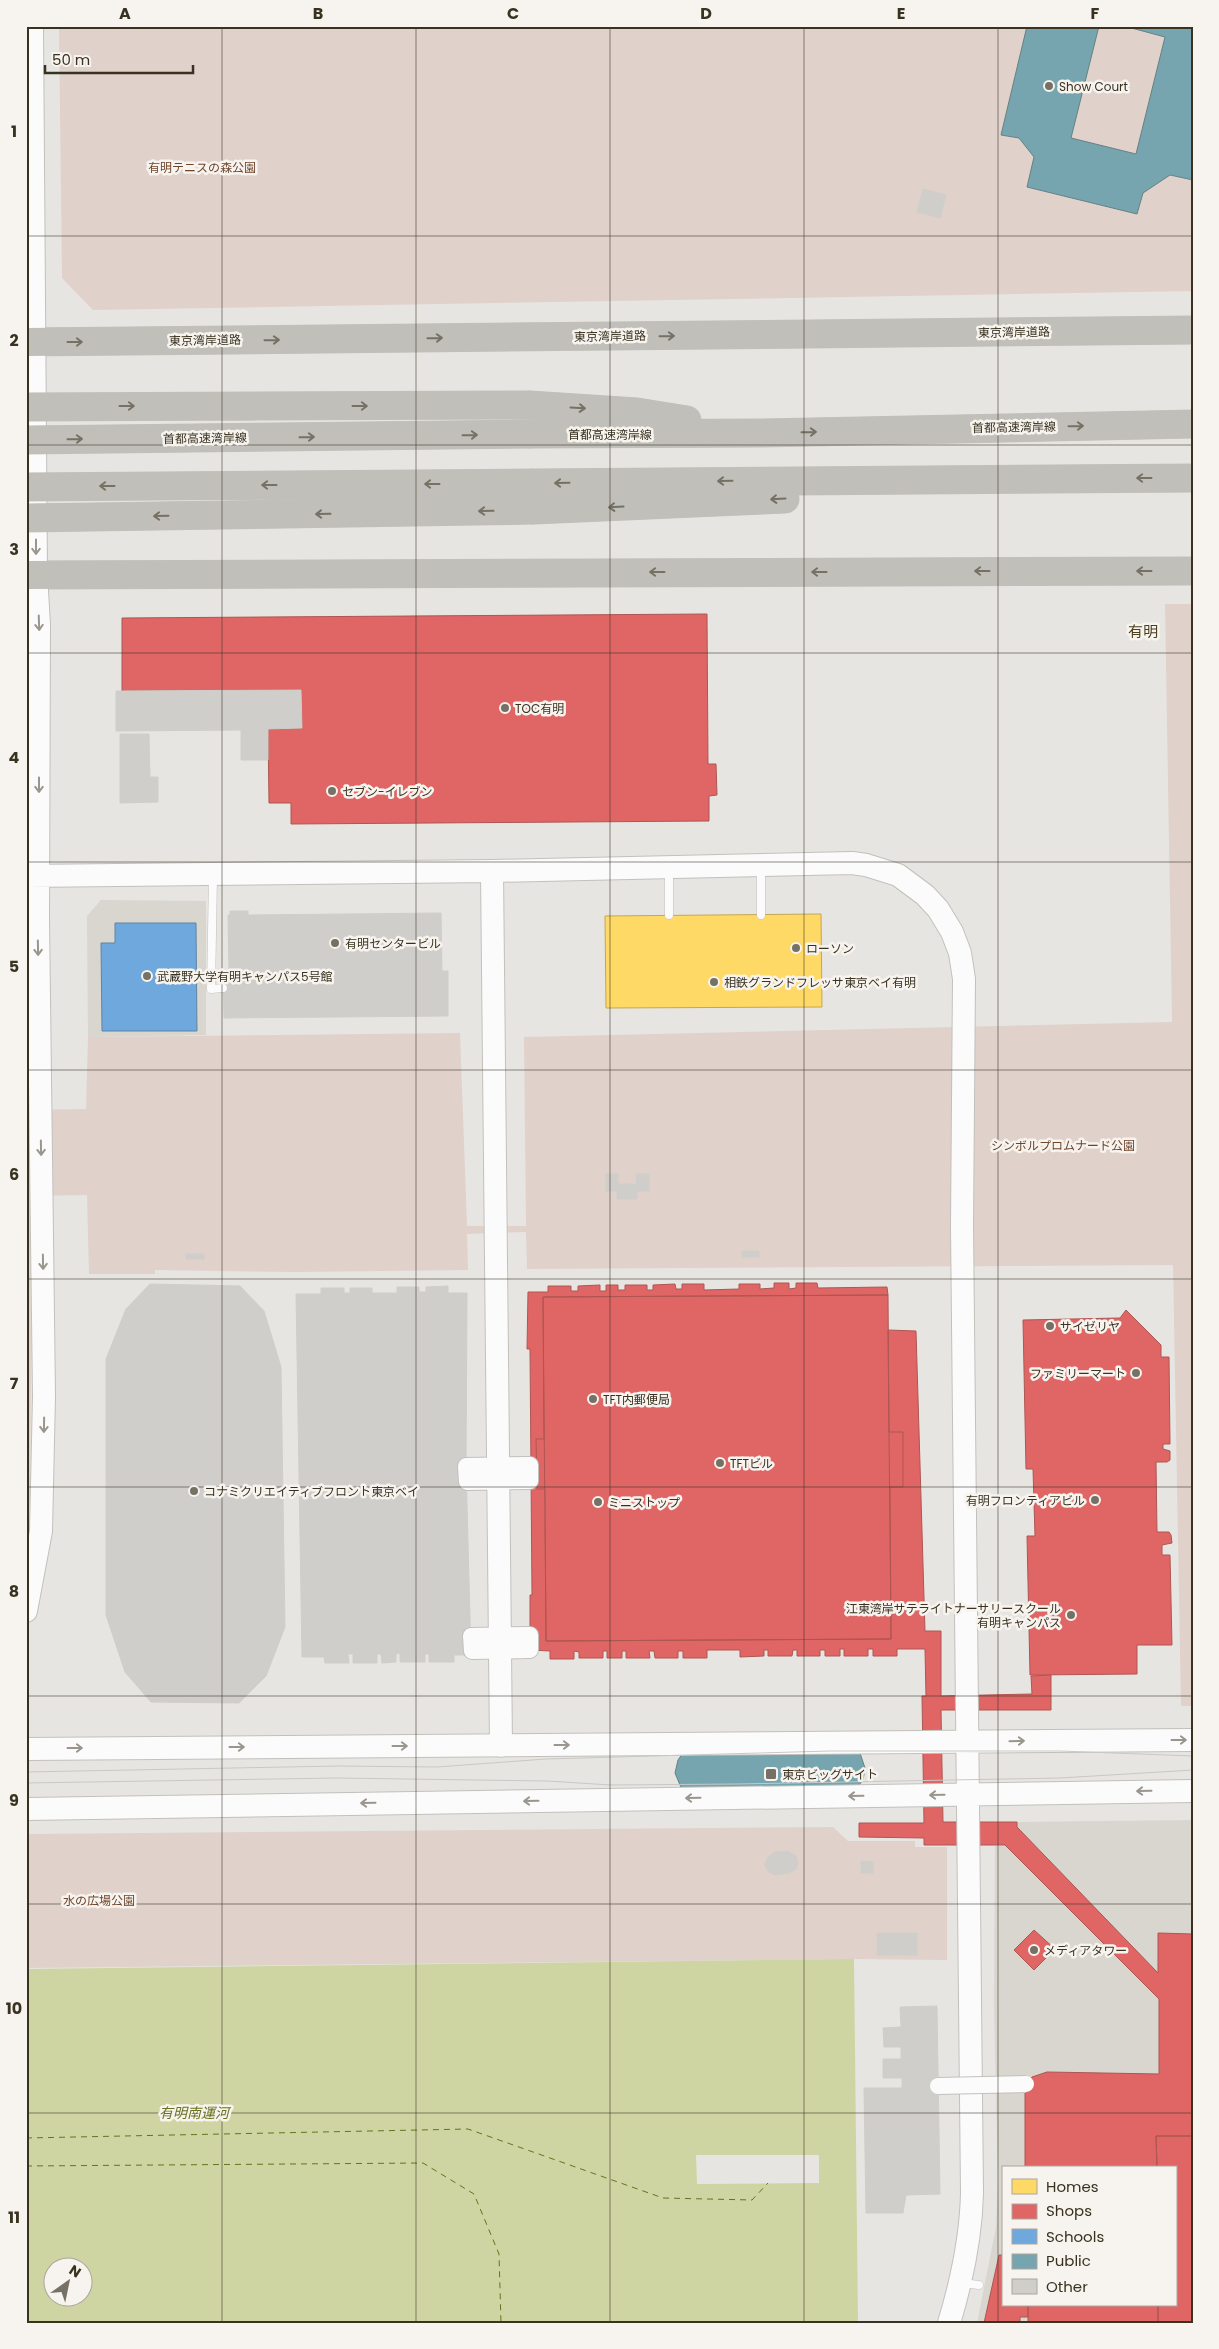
<svg xmlns="http://www.w3.org/2000/svg" width="1219" height="2349" font-family="Poppins,'Noto Sans JP',sans-serif">
	<style>
		.built { fill: #d9d5cf; fill-rule: evenodd }
		.green { fill: #e0d1cb }
		.water { fill: #ced5a2; fill-rule: evenodd }
		.pier { fill: #e7e5e2 }
		.homes { fill: #ffd966; stroke: #c4a751 }
		.shops { fill: #e06666; stroke: #ae5651 }
		.schools { fill: #6fa8dc; stroke: #5f85a4 }
		.public { fill: #76a5af; stroke: #648284 }
		.lines { fill: none; stroke-linecap: round; stroke-linejoin: round }
		.ferry { stroke: #66731d; stroke-width: 1; stroke-dasharray: 6 5; stroke-linecap: butt }
		.building { fill: #d0ceca; stroke: #d0cecb }
		.lane-casing { stroke: #c3c1bd; stroke-width: 9 }
		.street-casing { stroke: #c3c1bd; stroke-width: 18 }
		.secondary-casing { stroke: #c3c0bc; stroke-width: 24 }
		.highway-casing { stroke: #c3c1bb; stroke-width: 29 }
		.lane { stroke: #fbfbfb; stroke-width: 8 }
		.street { stroke: #fbfbfb; stroke-width: 16 }
		.secondary { stroke: #fbfbfb; stroke-width: 22 }
		.highway { stroke: #c1bfb9; stroke-width: 28 }
		.tram { stroke: #c9c8c6; stroke-width: 1 }
		.street-bridge-casing { stroke: #c3c1bd; stroke-width: 18; stroke-linecap: butt }
		.highway-bridge-casing { stroke: #c3c1bb; stroke-width: 29; stroke-linecap: butt }
		.street-bridge { stroke: #fbfbfb; stroke-width: 16 }
		.highway-bridge { stroke: #c1bfb9; stroke-width: 28 }
		.oneway { stroke: #767165 }
		.oneway2 { stroke: #9a968e }
		.grid { fill: none; stroke: #393220; stroke-width: 1; stroke-opacity: 0.55 }
		.poi-dot { fill: #767164; stroke: #f7f3ef; stroke-width: 2 }
		.labels { text-anchor: middle; dominant-baseline: central; stroke-width: 5; stroke-linejoin: round; paint-order: stroke }
		.poi-label { font-size: 12px; fill: #393220; stroke: #f7f3ef; text-anchor: start }
		.park-label { font-size: 12px; fill: #6f452c; stroke: #f7f3ef }
		.street-label { font-size: 12px; fill: #393220; stroke: #f7f3ef }
		.water-label { font-size: 14px; font-style: italic; fill: #66731d; stroke: #f7f3ef }
		.quarter-label { font-size: 15px; fill: #4b3f1d; stroke: #f7f3ef }
		.neatline { fill: none; stroke: #393220; stroke-width: 2 }
		.grid-label { font-size: 16px; text-anchor: middle; font-weight: bold; fill: #393220 }
	</style>
	<rect width="100%" height="100%" fill="#e7e5e2"/>
	<!-- built -->
	<path class="built" d="M101 900 206 901V1035L88 1037 87 916Z
		M1193 1820V2323H977L996 2227 998 2180 994 2003 995 1846H1018L1017 1822ZM1003 2168H1175V2305H1003Z"/>
	<!-- green -->
	<path class="green" d="M59 26H1193V291L93 310 62 278Z
		M1165 604H1193V1706H1181L1173 1265 527 1269 526 1232 467 1234 468 1270 296 1272 155 1270V1274H89L87 1195 30 1196 31 1369 30 1497 26 1536V934L29 1110 86 1109 88 1037 460 1033 467 1226H526L524 1037 1172 1022Z
		M833 1827 848 1841H915V1847H947V1960L855 1959 26 1968V1834Z"/>
	<!-- water -->
	<path class="water" d="M854 1959 858 2323H26V1969ZM52 2266H82V2296H52Z"/>
	<!-- pier -->
	<path class="pier" d="M696 2155H819V2183L697 2184Z"/>
	<!-- homes -->
	<path class="homes" d="M821 914 822 1007 606 1008 605 916Z"/>
	<!-- shops -->
	<path class="shops" d="M707 614 708 764H716L717 795 709 796V821L291 824V803H269L268 729 302 728 301 690 122 691V618Z
		M774 1283H789V1289L796 1288V1283H817L818 1288 887 1287 888 1295 543 1297 546 1641 891 1639 888 1330 916 1331 925 1631H941V1696L1032 1694 1031 1676 1051 1675V1710H941L943 1822H1017V1827L1158 1973V1933L1193 1934V2136H1156L1157 2168H1025V2092L1032 2077 1047 2072 1159 2074V1999L1005 1845H924V1838L859 1837V1823H924L922 1696H926L925 1649H897V1656H873V1649H868V1656H844V1649H840V1656H825V1650H820V1656H797V1650H793L792 1656H768V1650H764V1656L740 1657V1650H707V1658H683V1651H678V1658H655L654 1651H649L650 1658H626V1651H622V1658H607V1651H603V1658H579V1652L574 1651V1659H550V1651L530 1650V1595H532L530 1349H527L528 1292H548V1286H571V1291H578V1286L600 1285V1291H606V1285H618V1290H625V1285H647V1290H653V1285L675 1284 676 1289H682V1284H704V1290L739 1289V1284H760V1289L774 1288Z
		M888 1295 889 1432H903V1487H890L891 1639 546 1641 545 1489H537L536 1439H544L543 1297Z
		M1126 1310 1161 1345V1357H1169L1170 1444H1163V1449L1170 1451V1460L1167 1462H1156L1157 1532H1169L1171 1535 1172 1543 1162 1545V1555H1170L1172 1645H1137V1674L1030 1675 1027 1536H1035L1033 1469H1026L1023 1320 1120 1318Z
		M1034 1930 1055 1949 1034 1970 1014 1950Z
		M1156 2136H1193V2323H1158V2305H1175V2168H1157Z
		M999 2255H1003V2305H1028V2317H1020V2323H984Z
		M1028 2305H1158V2323H1028Z"/>
	<!-- schools -->
	<path class="schools" d="M115 923H196L197 1031H102L101 943H115Z"/>
	<!-- public -->
	<path class="public" d="M1027 26H1099L1071 138 1136 154 1165 37 1124 26H1193V180L1170 175 1143 193 1137 214 1027 187 1034 157 1019 138 1001 135Z
		M685 1750 860 1753 865 1768 863 1780 851 1795 685 1797 675 1773 678 1760Z"/>
	<g class="lines">
		<!-- ferry -->
		<path class="ferry" d="M26 2138 468 2129 663 2198 752 2200 768 2183
			M26 2166 423 2163 474 2194 499 2254 501 2323"/>
	</g>
	<!-- building -->
	<path class="building" d="M923 189 946 195 940 218 917 212Z
		M301 690 302 728 268 729V760H241V730L116 731V691Z
		M120 734H149L150 777H158V802L120 803Z
		M230 911H248V915L441 913 442 971H448V1016L224 1018 223 973H229L228 915H230Z
		M606 1174H618V1184H637L636 1174H649V1191H637V1199H617V1191H606Z
		M742 1251H759V1257H742Z
		M186 1254H204V1259H186Z
		M150 1284 240 1286 264 1311 281 1367 285 1627 266 1676 239 1703 151 1702 125 1672 106 1615V1359L126 1309Z
		M448 1286V1293H467L466 1466 471 1655H454V1662H429V1654H425V1662H400V1653L396 1654V1662L382 1663 381 1654H377V1663H353V1654H348L349 1663H325L324 1657H302L296 1294H321V1288H344V1293H350V1288H372V1293H397V1287H419V1292H426V1287Z
		M452 1297 458 1645 324 1647 318 1299Z
		M787 1851 796 1856 798 1864 796 1869 789 1873 775 1875 769 1872 765 1865 768 1857 775 1852Z
		M861 1861 873 1862V1873H861Z
		M877 1933H917V1955H877Z
		M937 2006 940 2194 906 2195 903 2213H866L864 2088H902V2078H883V2059H901V2047H884L883 2028 901 2027 900 2007Z"/>
	<g class="lines">
		<!-- lane casing -->
		<g class="lane-casing">
			<path id="lane" d="M669 870V915
				M213 877 211 989 223 988
				M761 915V868
				M962 2283 979 2285"/>
		</g>
		<!-- street casing -->
		<g class="street-casing">
			<path id="street" d="M530 1465V1481L467 1482 466 1466Z
				M530 1635V1650L472 1651 471 1636Z"/>
		</g>
		<!-- secondary casing -->
		<g class="secondary-casing">
			<path id="secondary" d="M492 871 501 1746
				M26 876 492 871 852 863 866 865 898 875 925 895 938 909 952 932 960 953 964 979 962 1226 972 2193C971 2238 962 2280 949 2323
				M26 1611 41 1531 44 1396 38 919 39 625 36 574 32 26
				M26 1749 1193 1740
				M26 1809 1193 1791"/>
		</g>
		<!-- highway casing -->
		<g class="highway-casing">
			<path id="highway" d="M26 342 1193 330
				M530 405 637 412 687 420
				M532 434 760 433 1193 424
				M533 483 1193 478
				M534 510 785 499
				M26 575 1193 571"/>
		</g>
		<!-- lane -->
		<use href="#lane" class="lane"/>
		<!-- street -->
		<use href="#street" class="street"/>
		<!-- secondary -->
		<use href="#secondary" class="secondary"/>
		<!-- highway -->
		<use href="#highway" class="highway"/>
		<!-- tram -->
		<path class="tram" d="M26 1772 338 1766 437 1767 546 1759 830 1751H1060L1193 1756
			M26 1783 337 1778 547 1781 611 1785 736 1784 1060 1778 1193 1770"/>
		<!-- street-bridge casing -->
		<g class="street-bridge-casing">
			<path id="street-bridge" d="M938 2086 1026 2084"/>
		</g>
		<!-- highway-bridge casing -->
		<g class="highway-bridge-casing">
			<path id="highway-bridge" d="M26 407 530 405
				M26 440 532 434
				M26 487 533 483
				M26 518 534 510"/>
		</g>
		<!-- street-bridge -->
		<use href="#street-bridge" class="street-bridge"/>
		<!-- highway-bridge -->
		<use href="#highway-bridge" class="highway-bridge"/>
	</g>
	<!-- one-way arrows -->
	<defs><path id="oneway-shaft" d="M-6 0H5M1.5-3L5.5 0L1.5 3" fill="none" stroke-width="1.6" stroke-linecap="round" stroke-linejoin="round" transform="scale(1.25)"/></defs>
	<g class="oneway">
		<use href="#oneway-shaft" transform="translate(667 336) rotate(-1)"/>
		<use href="#oneway-shaft" transform="translate(435 338) rotate(-1)"/>
		<use href="#oneway-shaft" transform="translate(272 340) rotate(-1)"/>
		<use href="#oneway-shaft" transform="translate(75 342)"/>
		<use href="#oneway-shaft" transform="translate(127 406)"/>
		<use href="#oneway-shaft" transform="translate(360 406)"/>
		<use href="#oneway-shaft" transform="translate(578 408) rotate(3)"/>
		<use href="#oneway-shaft" transform="translate(1076 426) rotate(-1)"/>
		<use href="#oneway-shaft" transform="translate(809 432) rotate(-1)"/>
		<use href="#oneway-shaft" transform="translate(470 435) rotate(-1)"/>
		<use href="#oneway-shaft" transform="translate(307 437) rotate(-1)"/>
		<use href="#oneway-shaft" transform="translate(75 439) rotate(-1)"/>
		<use href="#oneway-shaft" transform="translate(1144 478) rotate(180)"/>
		<use href="#oneway-shaft" transform="translate(725 481) rotate(179)"/>
		<use href="#oneway-shaft" transform="translate(562 483) rotate(179)"/>
		<use href="#oneway-shaft" transform="translate(432 484) rotate(180)"/>
		<use href="#oneway-shaft" transform="translate(269 485) rotate(180)"/>
		<use href="#oneway-shaft" transform="translate(107 486) rotate(180)"/>
		<use href="#oneway-shaft" transform="translate(778 499) rotate(177)"/>
		<use href="#oneway-shaft" transform="translate(616 507) rotate(177)"/>
		<use href="#oneway-shaft" transform="translate(486 511) rotate(179)"/>
		<use href="#oneway-shaft" transform="translate(323 514) rotate(179)"/>
		<use href="#oneway-shaft" transform="translate(161 516) rotate(179)"/>
		<use href="#oneway-shaft" transform="translate(982 571) rotate(180)"/>
		<use href="#oneway-shaft" transform="translate(1144 571) rotate(180)"/>
		<use href="#oneway-shaft" transform="translate(657 572) rotate(180)"/>
		<use href="#oneway-shaft" transform="translate(819 572) rotate(180)"/>
	</g>
	<g class="oneway2">
		<use href="#oneway-shaft" transform="translate(36 547) rotate(90)"/>
		<use href="#oneway-shaft" transform="translate(39 623) rotate(88)"/>
		<use href="#oneway-shaft" transform="translate(39 785) rotate(90)"/>
		<use href="#oneway-shaft" transform="translate(38 948) rotate(89)"/>
		<use href="#oneway-shaft" transform="translate(41 1148) rotate(89)"/>
		<use href="#oneway-shaft" transform="translate(43 1262) rotate(89)"/>
		<use href="#oneway-shaft" transform="translate(44 1425) rotate(91)"/>
		<use href="#oneway-shaft" transform="translate(1179 1740)"/>
		<use href="#oneway-shaft" transform="translate(1017 1741) rotate(-1)"/>
		<use href="#oneway-shaft" transform="translate(562 1745)"/>
		<use href="#oneway-shaft" transform="translate(400 1746)"/>
		<use href="#oneway-shaft" transform="translate(237 1747)"/>
		<use href="#oneway-shaft" transform="translate(75 1748)"/>
		<use href="#oneway-shaft" transform="translate(1144 1791) rotate(179)"/>
		<use href="#oneway-shaft" transform="translate(937 1795) rotate(179)"/>
		<use href="#oneway-shaft" transform="translate(856 1796) rotate(179)"/>
		<use href="#oneway-shaft" transform="translate(693 1798) rotate(179)"/>
		<use href="#oneway-shaft" transform="translate(531 1801) rotate(179)"/>
		<use href="#oneway-shaft" transform="translate(368 1803) rotate(179)"/>
	</g>
	<!-- grid -->
	<path class="grid" d="M222 26V2323M416 26V2323M610 26V2323M804 26V2323M998 26V2323M26 236H1193M26 445H1193M26 653H1193M26 862H1193M26 1070H1193M26 1279H1193M26 1487H1193M26 1696H1193M26 1904H1193M26 2113H1193"/>
	<!-- markers -->
	<g class="poi-dot">
		<circle cx="1049" cy="86" r="5"/>
		<circle cx="505" cy="708" r="5"/>
		<circle cx="332" cy="791" r="5"/>
		<circle cx="335" cy="943" r="5"/>
		<circle cx="796" cy="948" r="5"/>
		<circle cx="147" cy="976" r="5"/>
		<circle cx="714" cy="982" r="5"/>
		<circle cx="1050" cy="1326" r="5"/>
		<circle cx="1136" cy="1373" r="5"/>
		<circle cx="593" cy="1399" r="5"/>
		<circle cx="720" cy="1463" r="5"/>
		<circle cx="194" cy="1491" r="5"/>
		<circle cx="1095" cy="1500" r="5"/>
		<circle cx="598" cy="1502" r="5"/>
		<circle cx="1071" cy="1615" r="5"/>
		<rect x="765" y="1768" width="12" height="12" rx="2.5"/>
		<circle cx="1034" cy="1950" r="5"/>
	</g>
	<g class="labels">
		<!-- poi labels -->
		<g class="poi-label">
			<text x="1059" y="86">Show Court</text>
			<text x="515" y="708">TOC有明</text>
			<text x="342" y="791">セブン-イレブン</text>
			<text x="345" y="943">有明センタービル</text>
			<text x="806" y="948">ローソン</text>
			<text x="157" y="976">武蔵野大学有明キャンパス5号館</text>
			<text x="724" y="982">相鉄グランドフレッサ東京ベイ有明</text>
			<text x="1060" y="1326">サイゼリヤ</text>
			<text x="1126" y="1373" text-anchor="end">ファミリーマート</text>
			<text x="603" y="1399">TFT内郵便局</text>
			<text x="730" y="1463">TFTビル</text>
			<text x="204" y="1491">コナミクリエイティブフロント東京ベイ</text>
			<text x="1085" y="1500" text-anchor="end">有明フロンティアビル</text>
			<text x="608" y="1502">ミニストップ</text>
			<text x="1061" y="1608" text-anchor="end">江東湾岸サテライトナーサリースクール<tspan x="1061" dy="14">有明キャンパス</tspan></text>
			<text x="782" y="1774">東京ビッグサイト</text>
			<text x="1044" y="1950">メディアタワー</text>
		</g>
		<!-- park labels -->
		<g class="park-label">
			<text x="202" y="167">有明テニスの森公園</text>
			<text x="1063" y="1145">シンボルプロムナード公園</text>
			<text x="99" y="1900">水の広場公園</text>
		</g>
		<!-- street labels -->
		<g class="street-label">
			<text transform="translate(1014 332) rotate(-1)">東京湾岸道路</text>
			<text transform="translate(610 336) rotate(-1)">東京湾岸道路</text>
			<text transform="translate(205 340) rotate(-1)">東京湾岸道路</text>
			<text transform="translate(1014 427) rotate(-1)">首都高速湾岸線</text>
			<text x="610" y="434">首都高速湾岸線</text>
			<text transform="translate(205 438) rotate(-1)">首都高速湾岸線</text>
		</g>
		<!-- water labels -->
		<g class="water-label">
			<text x="194" y="2113">有明南運河</text>
		</g>
		<!-- quarter labels -->
		<g class="quarter-label">
			<text x="1143" y="631">有明</text>
		</g>
	</g>
	<!-- border -->
	<rect width="1219" height="2349" fill="none" stroke="#f7f3ef" stroke-width="55"/>
	<!-- legend -->
	<rect x="1002" y="2166" width="175" height="140" fill="#f7f3ef" stroke="#aba69c"/>
	<rect x="1012" y="2179" width="25" height="15" fill="#ffd966" stroke="#aba69c"/>
	<text x="1046" y="2192" font-size="15" fill="#393220">Homes</text>
	<rect x="1012" y="2204" width="25" height="15" fill="#e06666" stroke="#aba69c"/>
	<text x="1046" y="2216" font-size="15" fill="#393220">Shops</text>
	<rect x="1012" y="2229" width="25" height="15" fill="#6fa8dc" stroke="#aba69c"/>
	<text x="1046" y="2242" font-size="15" fill="#393220">Schools</text>
	<rect x="1012" y="2254" width="25" height="15" fill="#76a5af" stroke="#aba69c"/>
	<text x="1046" y="2266" font-size="15" fill="#393220">Public</text>
	<rect x="1012" y="2279" width="25" height="15" fill="#d0ceca" stroke="#aba69c"/>
	<text x="1046" y="2292" font-size="15" fill="#393220">Other</text>
	<!-- north arrow -->
	<g transform="translate(68 2282) rotate(33)"><circle r="24" fill="#f7f3ef" stroke="#aba69c"/>
	<path d="M0-4L9 19L0 12L-9 19Z" fill="#767164"/>
	<text y="-8" font-size="14" font-weight="bold" text-anchor="middle" fill="#393220">N</text>
	</g>
	<!-- scale -->
	<path d="M45 65v8h148v-8" fill="none" stroke="#393220" stroke-width="2.5"/>
	<text x="52" y="65" font-size="15" fill="#393220" stroke="#f7f3ef" stroke-width="4" paint-order="stroke">50 m</text>
	<rect x="28" y="28" width="1164" height="2294" class="neatline"/>
	<g class="grid-label">
		<text x="125" y="19">A</text>
		<text x="318" y="19">B</text>
		<text x="513" y="19">C</text>
		<text x="706" y="19">D</text>
		<text x="901" y="19">E</text>
		<text x="1095" y="19">F</text>
		<text x="14" y="137">1</text>
		<text x="14" y="346">2</text>
		<text x="14" y="555">3</text>
		<text x="14" y="763">4</text>
		<text x="14" y="972">5</text>
		<text x="14" y="1180">6</text>
		<text x="14" y="1389">7</text>
		<text x="14" y="1597">8</text>
		<text x="14" y="1806">9</text>
		<text x="14" y="2014">10</text>
		<text x="14" y="2223">11</text>
	</g>
</svg>
